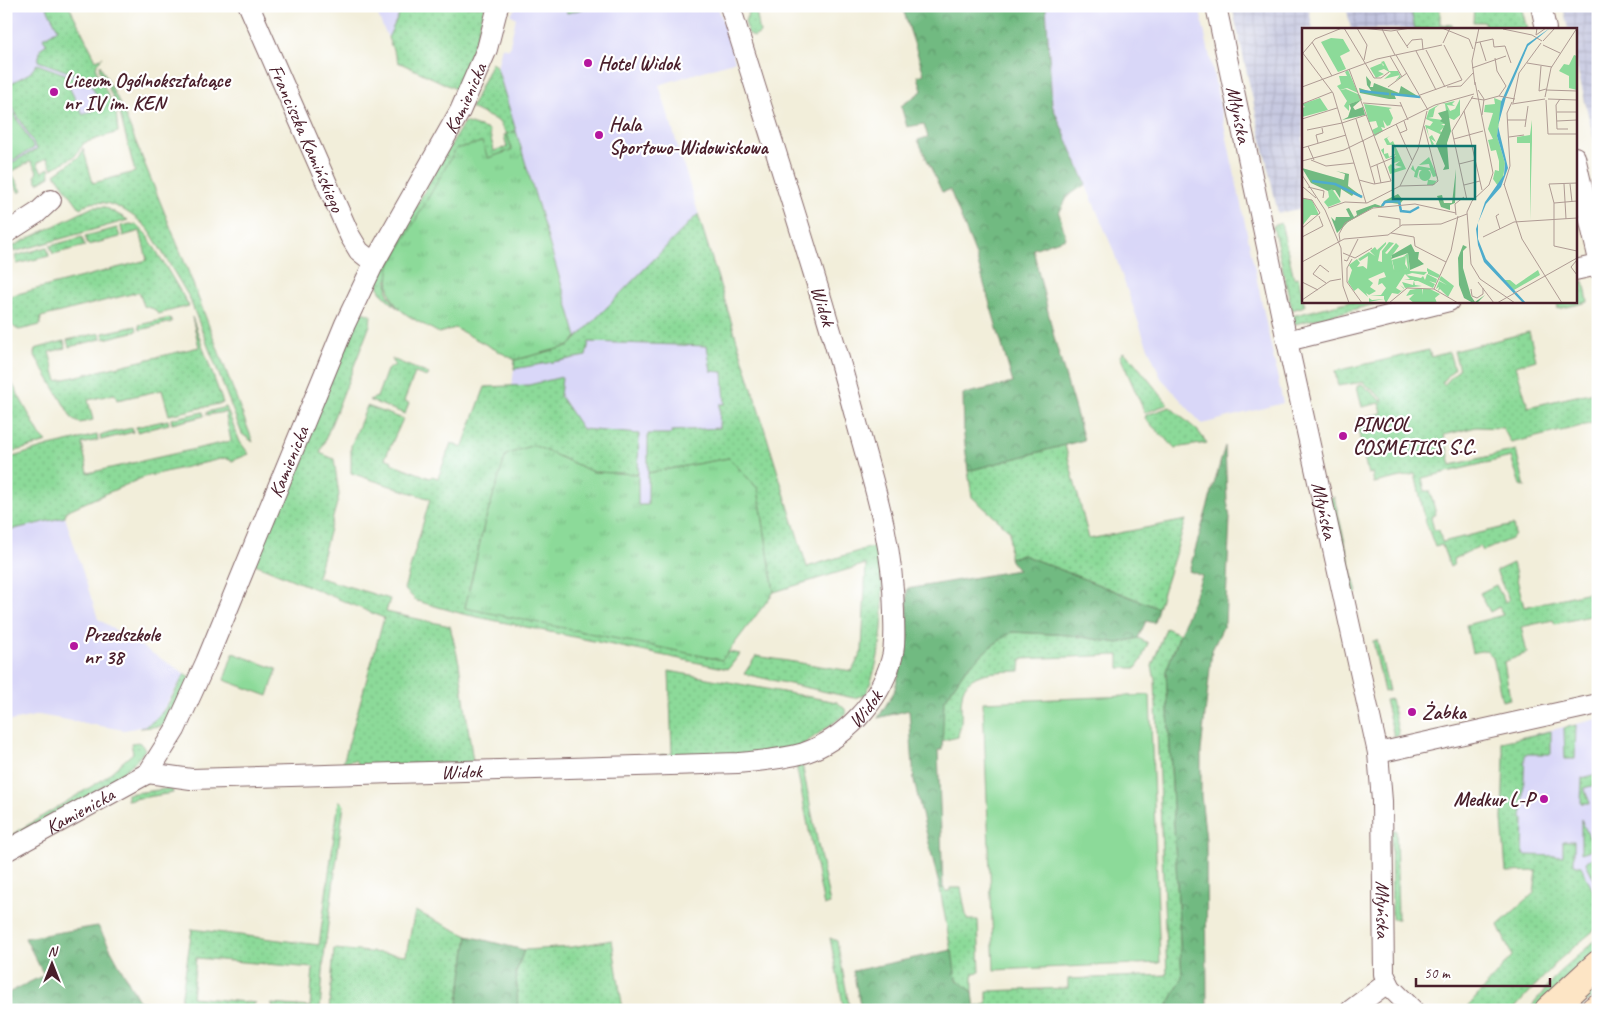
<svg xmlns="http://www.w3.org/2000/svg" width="1604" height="1016" font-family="Caveat,sans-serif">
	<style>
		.built { fill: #d9d7f8 }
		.industrial { fill: url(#industrial-grid) }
		.grass { fill: url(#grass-dots); stroke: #6b7c62 }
		.forest { fill: url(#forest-crowns); stroke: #5e6c56 }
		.park { fill: url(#park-tufts); stroke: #6b7c62 }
		.pitch { fill: #8cda99; stroke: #6b7c62 }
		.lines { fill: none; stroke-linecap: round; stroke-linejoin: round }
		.minor-casing { stroke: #856768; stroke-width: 22 }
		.secondary-casing { stroke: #856768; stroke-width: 30 }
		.minor { stroke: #fff; stroke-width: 20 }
		.secondary { stroke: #fde5c5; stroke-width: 28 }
		.poi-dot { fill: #b5179e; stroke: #fff; stroke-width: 2 }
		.labels { text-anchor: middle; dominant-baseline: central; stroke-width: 4.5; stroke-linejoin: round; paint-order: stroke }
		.poi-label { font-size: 20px; font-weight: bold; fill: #4a1f2b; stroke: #fff; text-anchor: start }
		.street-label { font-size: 20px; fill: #4a1f2b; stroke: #fff }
		.inset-river { fill: none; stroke: #4eaccc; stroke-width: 2.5 }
		.inset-road { fill: none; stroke: #af9b94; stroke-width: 1 }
		.view { fill: #0f766e; fill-opacity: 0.15; stroke: #0f766e; stroke-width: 2.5 }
		.inset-edge { fill: none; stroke: #4a1f2b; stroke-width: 2.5 }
	</style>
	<defs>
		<pattern id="industrial-grid" width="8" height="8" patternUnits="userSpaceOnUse" patternTransform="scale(1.25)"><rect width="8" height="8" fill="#c0c2dd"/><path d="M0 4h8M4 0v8" fill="none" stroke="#a6a6be"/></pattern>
		<pattern id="grass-dots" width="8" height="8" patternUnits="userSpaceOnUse" patternTransform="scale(1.25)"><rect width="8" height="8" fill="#8cda99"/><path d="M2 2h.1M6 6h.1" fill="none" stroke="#7abb84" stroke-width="1.8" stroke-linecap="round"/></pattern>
		<pattern id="forest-crowns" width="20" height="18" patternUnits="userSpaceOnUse" patternTransform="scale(1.25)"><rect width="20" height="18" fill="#71ba81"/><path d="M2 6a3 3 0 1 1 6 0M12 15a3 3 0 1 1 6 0" fill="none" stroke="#5f976a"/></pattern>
		<pattern id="park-tufts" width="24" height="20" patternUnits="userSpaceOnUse" patternTransform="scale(1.25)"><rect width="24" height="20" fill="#8cda99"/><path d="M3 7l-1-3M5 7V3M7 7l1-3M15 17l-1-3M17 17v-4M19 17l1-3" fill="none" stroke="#7abb84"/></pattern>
	</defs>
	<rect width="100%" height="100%" fill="#fff"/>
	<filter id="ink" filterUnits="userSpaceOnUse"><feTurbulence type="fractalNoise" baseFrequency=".02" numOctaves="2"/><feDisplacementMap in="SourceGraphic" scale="10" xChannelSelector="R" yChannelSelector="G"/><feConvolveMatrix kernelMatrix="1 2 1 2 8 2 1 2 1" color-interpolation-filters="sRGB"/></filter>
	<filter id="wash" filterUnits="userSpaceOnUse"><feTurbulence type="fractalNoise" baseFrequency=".0096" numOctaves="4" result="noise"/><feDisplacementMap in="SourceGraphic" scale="20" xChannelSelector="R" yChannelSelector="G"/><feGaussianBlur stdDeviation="1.12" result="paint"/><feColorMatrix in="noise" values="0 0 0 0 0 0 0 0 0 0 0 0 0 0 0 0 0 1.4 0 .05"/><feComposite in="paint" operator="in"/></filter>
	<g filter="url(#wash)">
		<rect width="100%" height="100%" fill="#f2eeda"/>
		<!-- built -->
		<path class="built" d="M6 6H69L92 71 113 113 6 173Z
			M374 6H403L388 38 381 23Z
			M518 6H565L567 13 593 6H718L735 61 659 85 811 581 774 592 722 660 465 608 484 525 440 506 485 387 512 386 515 360 569 346 577 337 497 68 502 47 509 49 516 18 511 14Z
			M1046 6H1199L1283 403 1202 424 1161 378 1144 338 1112 247 1052 105Z
			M65 517 98 619 185 674 159 716 151 725 124 730 39 715 6 722V531Z
			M1598 719V922L1537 870 1506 872 1502 819 1504 756 1501 742Z"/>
		<!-- industrial -->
		<path class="industrial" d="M1232 6H1308L1313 29H1303V208L1278 213Z
			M1346 6H1417L1418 10 1411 12 1415 29H1351Z
			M1563 6H1598V157L1575 59V29H1568Z"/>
		<!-- grass -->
		<path class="grass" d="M46 6H69L96 60 103 57 97 63 96 70 116 111 118 132 84 143 75 156 52 169 47 158 37 163 42 172 49 168 50 176 38 183 35 177 37 171 31 161 11 172 22 191 19 193 10 176 6 178V166L37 149 6 96V86L30 73 37 64 73 77 75 81 68 85 83 115 102 106 87 77 79 80 77 75 38 61 41 48 47 44 43 38 58 29Z
			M403 6H485L477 36 456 89 398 62 388 38Z
			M565 6H593L567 13Z
			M1417 6H1440V24L1452 25V29H1415L1411 11 1418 10Z
			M1474 6H1521L1527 29H1486L1484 22H1473Z
			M754 8 756 10 760 33 754 37 748 33 745 21 749 11Z
			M492 62 497 68 516 131 507 134 512 150 488 158 387 280 388 294 397 308 380 292 377 278 389 253 464 122 489 130 494 151 507 147 504 135 507 134 498 121 471 108Z
			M100 65 122 108 187 268 253 442 242 434 189 297 149 230C133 213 102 192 80 208L55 174 80 156 83 148 93 183 135 172 119 110 99 69Z
			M93 207H105L128 220 14 252 13 246Z
			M698 214 807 567 878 545C885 596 887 646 866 694L854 698 744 674 756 656 852 671 862 651 866 564 774 592 758 489 729 458 648 473V434H671L672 431 719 428 720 404H725L723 372 711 371 707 346 589 342 586 356 514 369 515 360 569 346Z
			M1281 223 1294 278 1298 277 1305 306 1292 310 1273 226Z
			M130 224 137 225 147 235 189 306 158 314 154 309 144 306 139 292 41 317 40 325 19 330C5 324 6 310 6 297L147 260 140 231 123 236 121 226Z
			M117 228 120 237 88 245 85 236Z
			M82 237 85 246 53 254 50 246Z
			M47 247 49 256 17 264 15 256Z
			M1584 281 1588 302 1558 309 1557 301H1575V283Z
			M1351 301H1388L1295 324 1292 316Z
			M362 312 371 315 370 325 320 453 334 459 339 495 317 577 390 599 386 612 450 626 459 663 473 762 359 766 355 760 343 763 384 618 255 564 357 318Z
			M192 317 223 403 169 415 162 390 117 400 115 394 88 400 93 420 80 423 73 420 34 354 35 349 64 341 66 348 49 352 57 381 199 347Z
			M170 318 172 322 140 330 139 325Z
			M136 326 137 331 104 339 103 333Z
			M1529 332 1536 360 1516 366 1528 407 1598 391V422L1511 443 1503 428 1476 427 1444 435 1451 465 1516 450 1525 487 1520 485 1511 457 1422 478 1425 491H1430L1436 514 1431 517 1434 530H1439L1442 542 1513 525 1515 534 1511 539 1483 551 1480 546 1453 559 1455 564 1450 567 1442 545 1435 547 1426 523 1415 474 1374 483 1372 473 1368 474 1356 420 1382 413 1380 403 1362 407 1357 386 1362 384 1382 401 1383 399 1363 382 1338 386 1335 371 1429 350 1431 357 1449 352 1454 369 1442 383 1444 385 1459 369 1454 351Z
			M100 333 101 339 69 347 67 340Z
			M1123 352 1130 357 1168 404 1145 413 1120 356Z
			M392 359 429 374 427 377 415 373 404 401 409 403 405 414 369 400 377 397 387 370 395 365Z
			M6 372 40 435 47 442 6 454Z
			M562 377 560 396 582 429 639 434 638 474 593 472 533 445 506 455 484 525 465 607 722 660 728 652 740 654 728 669 463 614 417 601 404 589 430 499 351 473V446L367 406 403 419 385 458 392 461 391 463 430 478 432 476 438 478 451 443 462 448 485 387 529 385Z
			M226 407 240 442 249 454 232 461 225 458 144 477 66 511 65 517 6 531V459L49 446 97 435 98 440 82 444 88 473 231 441 225 412 207 415V412Z
			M1170 407 1198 431 1207 443 1175 448 1145 419 1146 415Z
			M203 412 204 416 172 424 171 419Z
			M168 420 169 424 137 432 136 427Z
			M132 428 133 432 101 440 100 435Z
			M1065 445 1089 539 1186 520 1158 608 1023 555 1009 558 1010 531 972 497 968 471Z
			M1334 497 1357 593 1351 594 1328 498Z
			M1513 563 1524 607 1598 590V614L1555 624 1553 620 1521 627 1527 653 1504 662 1510 699 1502 701 1493 657 1486 650 1472 653 1466 625 1503 615 1499 607 1490 612 1480 593 1496 585 1505 602 1509 600 1496 571Z
			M1166 628 1180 634 1166 671 1182 979 1165 1010H975V1007L987 1004V991L1068 988V979L1167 975 1155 680 1152 666Z
			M1012 632 1069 635 1118 643 1138 638 1148 643 1141 661 1136 668H1119V655L1021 659 1020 671C1001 672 965 669 962 696 960 705 962 714 961 723 961 729 958 732 958 737L941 741 944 701 964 671 990 647Z
			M1377 640 1389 691 1384 692 1373 641Z
			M669 671 837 702 845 709 846 714 801 746 755 755 662 758 660 755 672 754Z
			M185 674 191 677 170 721 161 726 140 728C163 721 173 694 185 674Z
			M1391 699 1399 735 1394 736 1385 700Z
			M1576 725 1575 759H1565L1564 728Z
			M1551 731V754H1525L1522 819H1524L1523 855 1563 856V841H1574V864L1581 866 1598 901V927L1560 959 1513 1010H1465L1512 956 1498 925 1534 893 1537 871 1506 872 1502 819 1504 756 1501 742Z
			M139 742 145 749C133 775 35 827 6 844V831L8 837 102 780 133 753 131 743Z
			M802 764 830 904 824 906 796 765Z
			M1598 774V784L1584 788 1590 803H1581L1582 778Z
			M172 788 173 793 127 800V794Z
			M339 800 344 805 325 947 320 1010H275L271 1004 310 1007 313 968 196 958 192 997 256 1003 248 1010H183L180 1007 192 929 319 945Z
			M1581 819 1589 837 1598 834V887L1586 863 1587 861 1597 855 1593 849 1581 853Z
			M1391 830H1396L1398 919H1392Z
			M944 888 945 891H950V888H961L967 920H978L980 972 973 973V992L956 979 940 889Z
			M415 911 468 936 457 1010H329L334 949 406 955Z
			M830 938 837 941 850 1010H844Z
			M1598 938V953L1535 1010H1529L1557 974Z
			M612 940 623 1010H518L516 972 524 950 572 947Z
			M1598 981V993L1579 1010H1565Z"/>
		<!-- forest -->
		<path class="forest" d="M902 6H1046L1052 105 1086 184 1068 196 1059 213 1066 238 1033 249 1055 341 1084 440 968 471 964 436 963 394 1013 383 975 253 950 190 942 192 918 140 928 137 924 124 907 127 901 106 922 91 918 76 924 74Z
			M1225 446 1227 501 1230 518 1225 623 1212 650 1201 751V796L1206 840 1207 1010H1165L1182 979 1166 671 1202 576 1189 571Z
			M1023 555 1158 608 1154 623 1146 621 1138 638 1118 643 1069 635 1012 632 990 647 964 671 944 701 942 750H938L943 888 940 889 914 781 909 710 878 718 894 692 908 639 907 589 1018 570 1009 558Z
			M98 926 139 1001 184 1010H6V994L44 975 25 938Z
			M468 936 524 950 516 972 518 1010H457Z
			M952 950 956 979 973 992 975 1010H861L853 971Z"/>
		<!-- park -->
		<path class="park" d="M516 131 577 337 569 346 515 360 455 328 439 333C406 314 382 309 390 265L456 149 482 142 488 158 512 150 507 134Z
			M533 445 593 472 638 474V505H648V473L729 458 758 489 774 592 722 660 465 608 484 525 506 455Z"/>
		<!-- pitch -->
		<path class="pitch" d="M6 100 34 148 6 164Z
			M233 653 277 669 268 696 224 680Z
			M1150 695 1160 963 994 970 983 702Z"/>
	</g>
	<g filter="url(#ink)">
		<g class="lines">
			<!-- minor casing -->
			<g class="minor-casing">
				<g id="minor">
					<path id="s1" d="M249 6 350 236 359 251 374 263"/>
					<path id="s2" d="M1216 6 1287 341 1378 753 1382 801 1384 974 1391 988 1413 1010"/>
					<path d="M1541 6 1546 29"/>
					<path d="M1575 157 1598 256"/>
					<path d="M6 233 37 213 51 200"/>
					<path d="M1575 270 1598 265"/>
					<path d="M1287 341 1449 301"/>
					<path d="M1378 753 1598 704"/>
					<path id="s3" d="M148 773 191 779 738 763C760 761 783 759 804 753 845 739 879 702 891 661 896 646 894 628 894 612 893 543 875 489 857 423 819 283 773 145 730 6"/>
					<path id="s4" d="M6 851 148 773 175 730 206 662 345 324 374 263 460 111 487 49 498 6"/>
					<path d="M1351 1010 1387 983"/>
				</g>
			</g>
			<!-- secondary casing -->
			<g class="secondary-casing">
				<path id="secondary" d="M1549 1010 1598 965
					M1595 1010 1598 1008"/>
			</g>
			<!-- minor -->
			<use href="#minor" class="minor"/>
			<!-- secondary -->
			<use href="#secondary" class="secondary"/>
		</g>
	</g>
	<!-- markers -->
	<g class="poi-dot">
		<circle cx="588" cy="63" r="5"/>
		<circle cx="54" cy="92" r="5"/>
		<circle cx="599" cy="135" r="5"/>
		<circle cx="1343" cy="436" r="5"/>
		<circle cx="74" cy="646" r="5"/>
		<circle cx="1412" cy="712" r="5"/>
		<circle cx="1544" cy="799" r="5"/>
	</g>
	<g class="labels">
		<!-- poi labels -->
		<g class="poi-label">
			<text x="598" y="63">Hotel Widok</text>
			<text x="64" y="80">Liceum Ogólnokształcące<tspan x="64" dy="23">nr IV im. KEN</tspan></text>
			<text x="609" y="124">Hala<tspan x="609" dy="23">Sportowo-Widowiskowa</tspan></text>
			<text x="1353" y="424">PINCOL<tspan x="1353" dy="23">COSMETICS S.C.</tspan></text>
			<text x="84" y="634">Przedszkole<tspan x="84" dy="23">nr 38</tspan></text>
			<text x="1422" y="712">Żabka</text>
			<text x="1534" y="799" text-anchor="end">Medkur L-P</text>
		</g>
		<!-- street labels -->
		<g class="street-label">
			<text stroke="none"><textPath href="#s4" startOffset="909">Kamienicka</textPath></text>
			<text stroke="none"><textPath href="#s2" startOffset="111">Młyńska</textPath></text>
			<text stroke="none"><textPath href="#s1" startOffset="144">Franciszka Kamińskiego</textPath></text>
			<text transform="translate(823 306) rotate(73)">Widok</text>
			<text stroke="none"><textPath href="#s4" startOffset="504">Kamienicka</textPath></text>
			<text stroke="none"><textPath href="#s2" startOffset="516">Młyńska</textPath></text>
			<text stroke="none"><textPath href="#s3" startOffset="734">Widok</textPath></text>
			<text stroke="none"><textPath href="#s3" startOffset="314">Widok</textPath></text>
			<text stroke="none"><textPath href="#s4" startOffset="84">Kamienicka</textPath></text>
			<text stroke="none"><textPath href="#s2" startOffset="921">Młyńska</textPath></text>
		</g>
	</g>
	<!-- overview -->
	<g transform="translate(1302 28)">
		<rect width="275" height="275" fill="#f2eeda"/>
		<path d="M82 33 87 43H96L99 49 93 53 98 47 82 51 89 45 82 41 76 43 82 46 74 50 68 40 80 35 81 38 82 37 79 34ZM44 61 58 67 60 72 47 76V83L42 78 45 73 38 62ZM18 70 26 82 0 89V80L3 79 0 76ZM158 71V87L152 92 145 89 143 76H140L153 73 150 76 153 78 145 77 148 83 153 81ZM62 76 90 80 87 81 91 90 88 97 85 98 81 92 83 100 79 99 81 103 73 108 70 102 76 99 74 93 67 94ZM138 76 133 80 131 89 126 90 141 92 143 96H139L143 98 138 103 141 105 140 107 125 100 127 109 130 107 134 114 129 111 132 116 130 118 123 97 128 98 131 94 124 91 127 82ZM230 92V114L228 192V115H215V109L228 107ZM88 108 85 110 88 115 91 113 104 141 88 146 86 139 89 136 93 141 100 139 93 137 98 133 92 135 90 132 94 127 84 131 79 122 82 120V126L86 125 87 129 93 126 92 117H85L82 111ZM127 129 136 150 132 157H125L126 152 112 149 113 144 109 141 111 137 113 143 116 138 128 140 127 136 117 137ZM117 142H128L131 149 135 148V153L115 150ZM0 170 10 172 17 187H9L0 198ZM84 214V216L78 223 76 233 80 234V223L87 214 92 215 83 225 85 226 94 215 97 218 89 229 92 242 95 235 99 234 97 242 106 241 104 228 101 229 106 225 108 243 125 244V240L138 247 136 250 126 246V243L122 247 110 245 104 247 119 250 121 248 123 252 125 246 135 251 134 255 127 253 133 256 131 260 116 253H112L113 257 120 258 103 260 100 254 111 257 112 252H102L108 251 103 246 94 260 99 263 102 261 98 257 102 260V261L96 266 90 265 84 275 82 271 67 274V270L70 272 82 271V268H68L79 267 84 260 80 255 76 257 77 251 84 249 82 244 66 251 71 255 68 259 74 263 67 267 64 265 66 269 56 260 52 263 56 269 46 254 50 242 47 237 55 231 58 235 55 239 61 238 65 241 66 228 58 233 56 231 67 224 73 228 68 223 73 219 75 222ZM236 242 238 247 212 262 202 252H208L214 257ZM139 248 152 258 146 269 138 261 136 263 137 259 134 261 137 253 145 257 137 252ZM120 260 121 267V261H128L138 266 133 270 135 275H112L107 271 112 266 104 268 108 262Z" fill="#8cda99" fill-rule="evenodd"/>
		<path d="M64 48 69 54 68 59H71L72 55 97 65 99 58 119 70 96 66H92L94 71H87L58 65 57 60 70 64 65 57ZM59 72 51 79 53 82 61 79 63 87 40 92 46 89 49 80 47 76ZM146 82 149 103 145 115 147 141 141 142 143 138 134 116 143 96 138 93 140 91 136 85ZM0 140 42 152 43 146 34 143 47 146 46 158 62 170 52 165 50 168 39 161 38 170 33 162 26 163 9 155ZM154 141 153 175 148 177V182L139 179 135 168 140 167 142 175H150ZM96 166 101 172 98 176 83 174 80 179H72L46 194 35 205 29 189 33 193 34 189H48L44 181 47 180 52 189 55 187 54 183 73 176 79 178 82 173ZM109 216 113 224H117L116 231 122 236 108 242 106 225 89 231 90 227ZM161 217 165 219 161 223V240L169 268 173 274 183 267 175 275H171L162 270 157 257 156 230Z" fill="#71ba81"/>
		<path d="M29 10 41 11 48 23 38 28 44 41 36 44 19 14ZM46 42 56 65 45 60 38 62 35 58 39 56 37 48H45L43 44ZM192 70 200 73 195 108 203 135 201 151 196 158 191 151 193 142 197 143V133L194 122 189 123 186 112 191 111 186 101 191 85 182 84 183 77 193 76ZM117 147a6 6 0 1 1 12 0a6 6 0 1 1-12 0ZM30 161 39 174 26 179 22 174 27 169 26 163ZM104 228 103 236 106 241 93 244 90 232Z" fill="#8cda99"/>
		<path d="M272 27 275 28V62L267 60V48L257 43 262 36 267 37Z" fill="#8cda99"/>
		<path d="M248 0 226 18 204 69 196 98 206 140 199 159 184 176 176 195V211L184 231 224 275H221L182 234 176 217 174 201 183 174 202 147 203 135 195 108 199 74 225 16Z" fill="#4eaccc"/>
		<path class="inset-river" d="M58 63 87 66M89 66 118 69M10 153 33 156 60 169M80 178 83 174 97 173 99 183 108 184 117 179"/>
		<path class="inset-road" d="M42 0 72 50H79L87 44M55 0 65 17 62 32M59 0 89 3 109 0M140 0 167 11 171 21M235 0 234 7 244 0M80 1 93 27M201 1 230 7 240 13M95 3 106 20M241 13 253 0M10 14 30 48M178 14 184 33M141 15 148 0M173 15 191 11 192 19 203 18 209 35M241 17 258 25M105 18 110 12 120 11 121 22M124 22 143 59M114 23 134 62M0 24 31 65 64 175M1 25 13 11 40 0M94 27 126 82M88 28 100 49M193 30 195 43 204 58 197 68M225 35 250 39M239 38 237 63 244 61M170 40 204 28M47 41 89 153 72 156 57 152M173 54 191 145 187 157 170 173 165 184 169 236 178 251 213 275M173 57 170 33 177 0M0 59 75 31 140 17M86 59 105 45M145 59 159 58 171 45M176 62 182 71 180 87M244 62 275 63M118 67 160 52 142 17M243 69 249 40 275 0M169 70 182 72 197 68 213 71M246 71 275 72M258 71 254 77 255 101H266M244 72 246 106H275M98 74 106 92M61 75 100 78M211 75 217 45 239 15M0 76 30 64M210 76 243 71M162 83 180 162M255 84H275M0 91 35 80M54 91 61 114M205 92H224M255 93 275 92M40 95 64 87M94 96 110 132M223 99 226 78M5 102 40 95M98 105 105 102 102 93M207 109 222 107M152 111 181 103M61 113 73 156M16 115 14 107 21 105 20 100M6 118 12 132M0 120 44 107M9 132 24 138 52 135M0 133 42 122 133 77 172 66M157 136 173 132M75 137 79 155M69 139 93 129M0 147 23 182 39 220 41 258 47 275M275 155 247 156 252 175V218L275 223M202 156 220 211 260 275M262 156 264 191M268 156 270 174M162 157 178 153M202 157 208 138 205 85 210 74M98 158 131 157 136 153 122 98M1 159 14 170M6 159 22 163 21 170M0 170 10 172 18 185 0 200M165 172 150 103 171 68M252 175 275 173M26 180 43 174 65 175 98 158 116 121 125 83M197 186 194 188 198 201M154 187 153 176 162 169M76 188 98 191V198M212 194 275 190M89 205 112 209 113 218 144 234M0 209 21 198 17 188M181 209 212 194M38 213 37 206 43 195 71 180 113 176 154 185M41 225 53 230 70 220M50 231 45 240V254L60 275M42 232 45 233 56 211M275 232 269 239 275 247M0 234 42 211 86 207 100 197 139 196 165 186M0 254 16 262M176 254 192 275M24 255 11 246 18 237 27 244M132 261 156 275M169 261 170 268 175 270 181 266V260M0 272 28 253 39 251M87 275 105 260 132 261 149 223 156 188M195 275 275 230"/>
		<path class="view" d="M91 118H173V171H91Z"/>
		<rect width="275" height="275" class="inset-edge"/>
	</g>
	<!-- margin -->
	<rect width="1604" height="1016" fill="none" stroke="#fff" stroke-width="25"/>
	<!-- north arrow -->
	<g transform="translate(52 964)" stroke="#ffffff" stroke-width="4" paint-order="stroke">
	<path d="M0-4L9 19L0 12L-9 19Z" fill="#4a1f2b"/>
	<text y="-8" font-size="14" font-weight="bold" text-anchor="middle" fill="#4a1f2b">N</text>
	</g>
	<!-- scale -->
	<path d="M1416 978v8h134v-8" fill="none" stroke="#4a1f2b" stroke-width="2.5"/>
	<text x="1424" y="978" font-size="15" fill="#4a1f2b" stroke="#ffffff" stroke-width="4" paint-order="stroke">50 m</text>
</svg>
